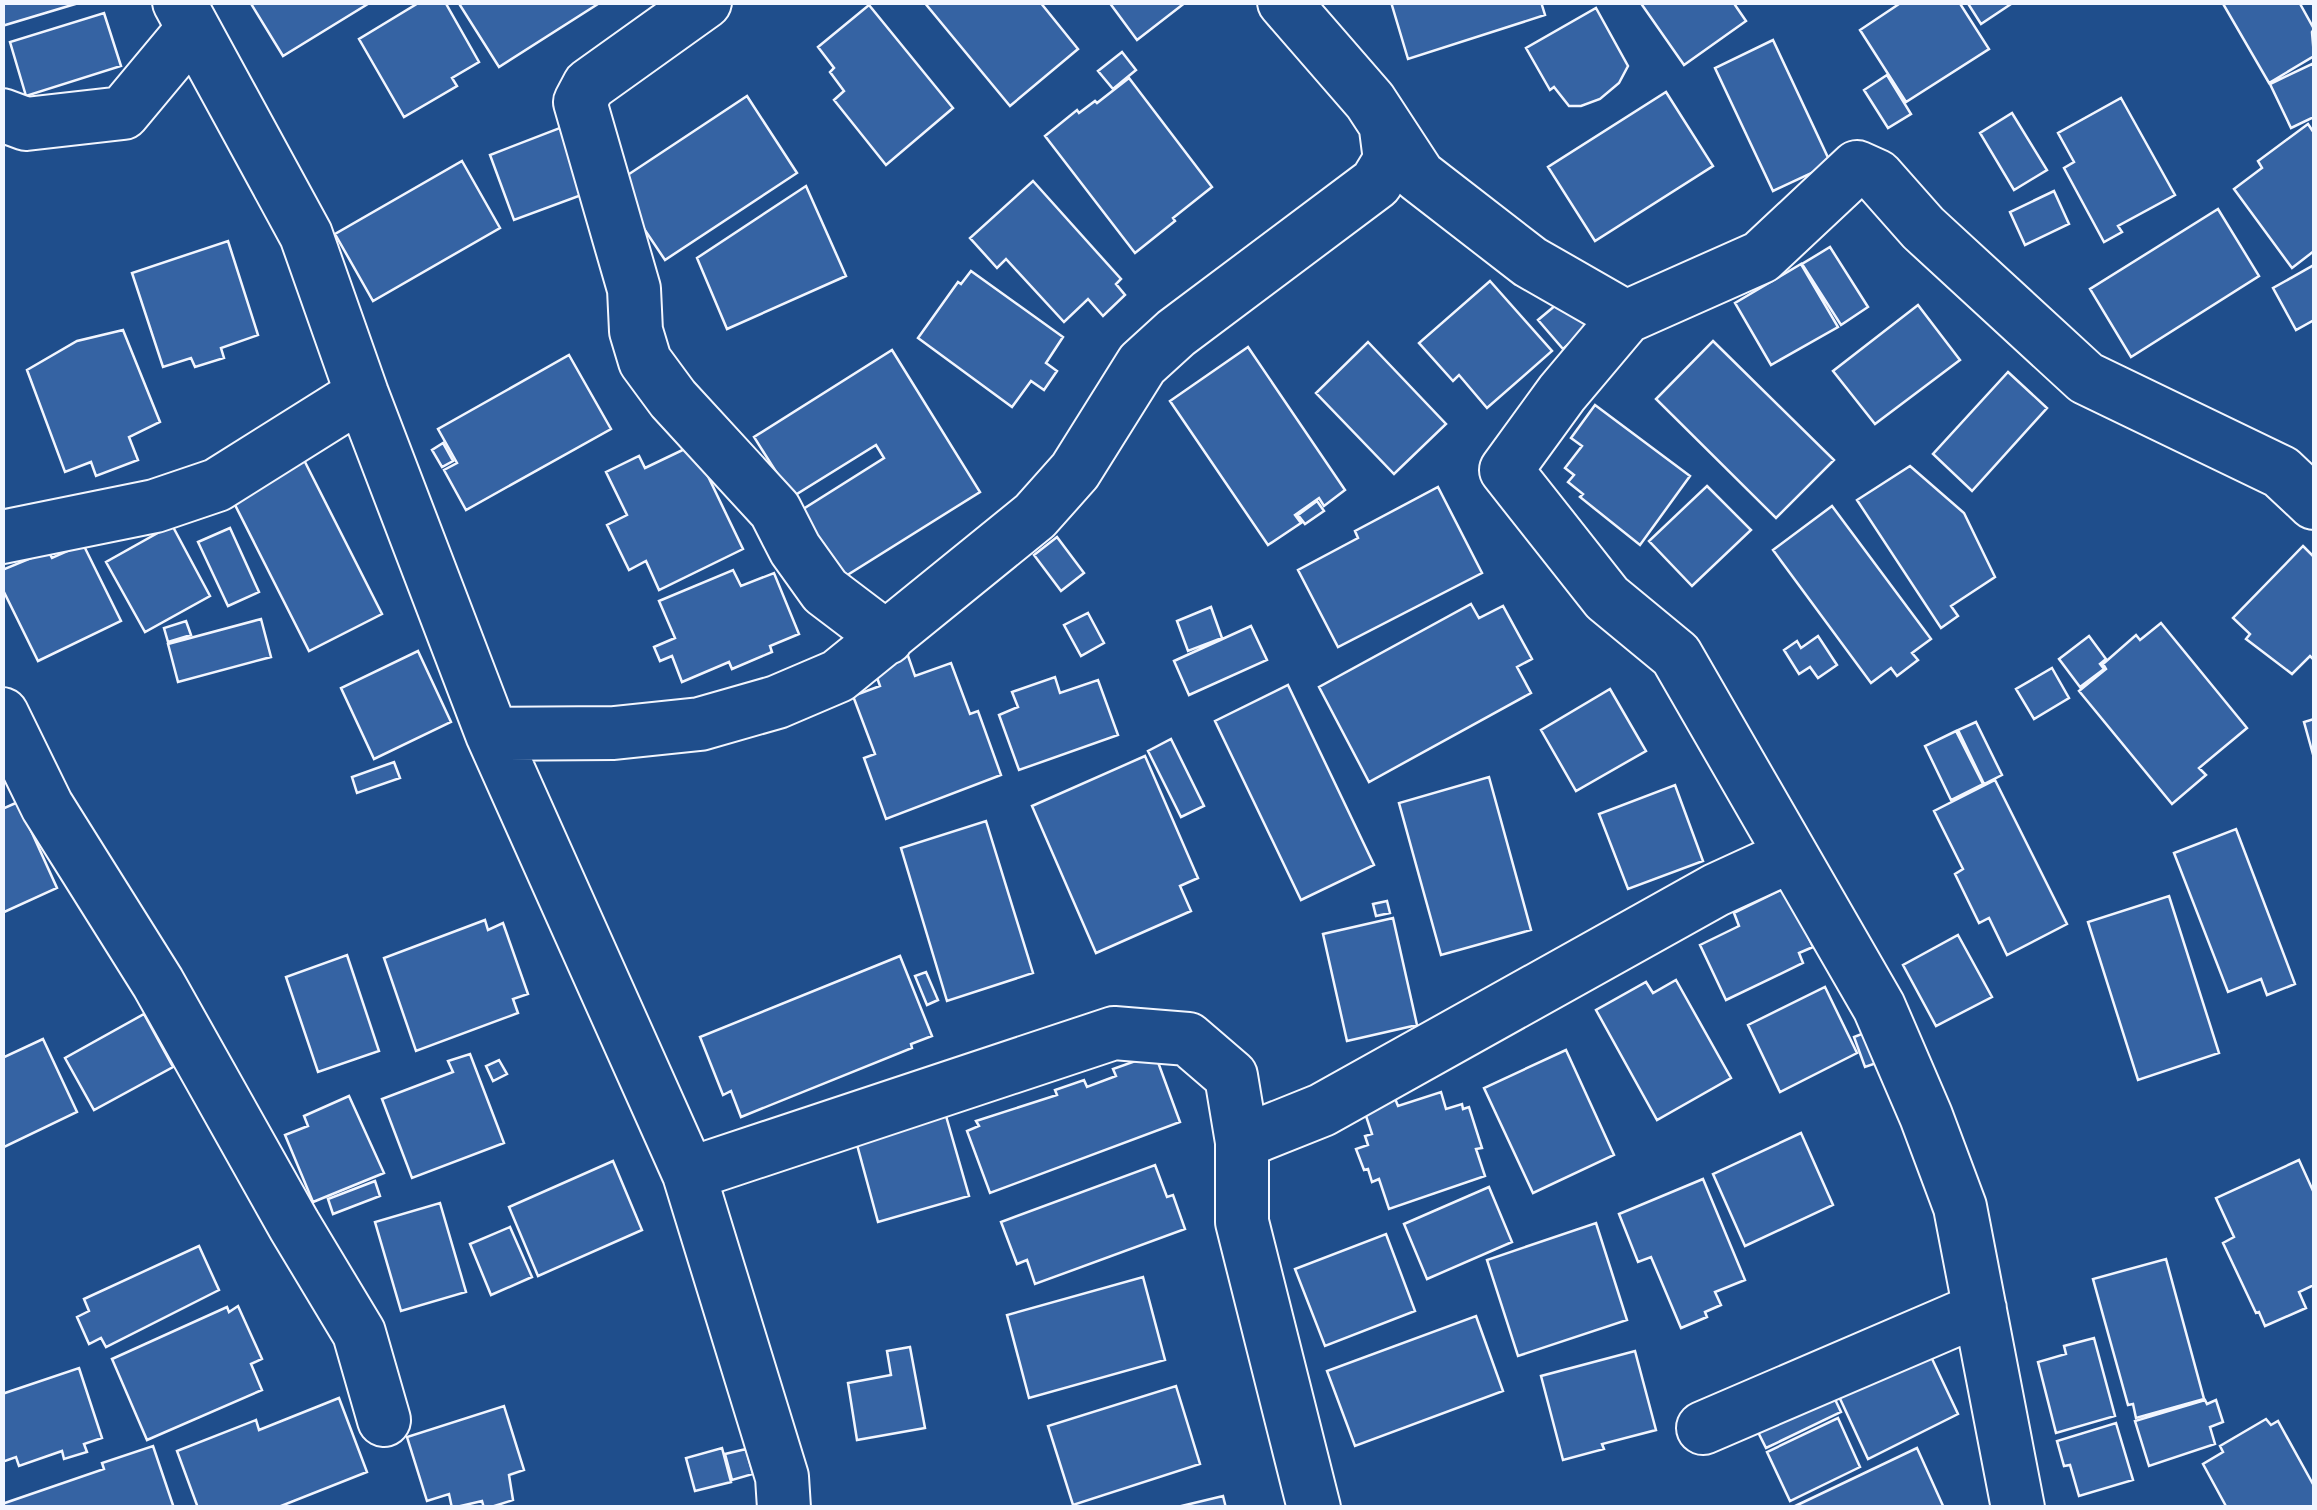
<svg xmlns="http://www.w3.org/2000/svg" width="2317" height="1510" font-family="Poppins,sans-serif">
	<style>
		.building { fill: #3563a3; stroke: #f2f6ff; stroke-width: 2.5 }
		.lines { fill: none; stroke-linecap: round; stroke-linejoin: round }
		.minor-casing { stroke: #f2f6ff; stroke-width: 56 }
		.minor { stroke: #1f4e8c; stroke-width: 52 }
	</style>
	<rect width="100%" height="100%" fill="#1f4e8c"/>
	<!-- building -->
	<path class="building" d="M2 2H82L2 26Z
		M250 2H371L283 56Z
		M420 2H445L479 62 452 78 457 86 404 117 359 39Z
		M458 2H601L499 67Z
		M924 2H1040L1078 49 1010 106Z
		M1109 2H1186L1137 40Z
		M1391 2H1541L1545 15 1408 59Z
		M1640 2H1733L1746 21 1684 65Z
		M1902 2H1959L1989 49 1906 102 1860 30Z
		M1967 2H2014L1981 24Z
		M2222 2H2299L2314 29 2312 32 2314 56 2269 83Z
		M869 5 953 108 886 165 834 100 844 91 830 72 834 68 818 47Z
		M1596 8 1628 66 1619 83 1600 99 1581 106H1569L1554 87 1550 90 1526 48Z
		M104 13 121 66 26 96 10 42Z
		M1773 40 1831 164 1773 191 1715 68Z
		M1122 52 1136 70 1113 89 1098 71Z
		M2314 63V117L2291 128 2270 84Z
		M1887 75 1911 114 1888 128 1864 90Z
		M1129 78 1212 187 1173 218 1175 221 1135 253 1045 136 1077 110 1079 113 1095 101 1097 103Z
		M1666 92 1713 166 1595 241 1548 167Z
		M747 96 797 173 665 260 614 184Z
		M2121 98 2175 195 2118 226 2122 232 2104 242 2064 168 2074 162 2058 133Z
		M2012 113 2047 170 2014 190 1980 133Z
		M570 124 595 190 514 220 490 155Z
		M2308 124 2314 133V251L2292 268 2234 189 2262 168 2258 161Z
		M462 161 500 228 373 301 335 234Z
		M1033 181 1121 279 1116 284 1125 295 1103 316 1088 299 1064 322 1006 259 997 268 970 238Z
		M806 186 846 276 727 329 697 258Z
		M2054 191 2069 224 2025 245 2010 212Z
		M2218 209 2259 276 2131 357 2090 289Z
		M228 241 258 335 221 348 224 358 195 367 191 358 163 367 132 273Z
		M1830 247 1868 307 1841 325 1802 264Z
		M1801 264 1838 327 1771 365 1735 303Z
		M2314 265V320L2296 330 2273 288Z
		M971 271 1063 337 1046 363 1057 371 1044 390 1031 381 1012 407 918 338 958 282 961 284Z
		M1490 281 1552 351 1487 408 1459 375 1453 381 1419 343Z
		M1569 294 1594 322 1563 349 1538 320Z
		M1918 305 1960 360 1875 424 1833 371Z
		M123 330 160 422 129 437 138 460 96 476 91 462 65 472 27 370 77 341Z
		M1713 341 1834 460 1776 518 1656 399Z
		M1368 342 1446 424 1394 474 1316 393Z
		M1248 347 1345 490 1324 506 1319 498 1295 515 1301 523 1268 545 1170 401Z
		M892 350 980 492 841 579 800 511 884 458 876 445 792 497 754 437Z
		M569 355 611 429 466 510 444 470 457 463 438 429Z
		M2008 372 2047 408 1972 491 1933 454Z
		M1595 405 1690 476 1640 545 1580 497 1583 494 1568 482 1574 475 1565 468 1582 446 1571 438Z
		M443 443 453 461 442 467 432 450Z
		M693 445 743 549 659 590 646 561 629 570 607 525 627 515 606 472 639 456 645 468Z
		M304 460 382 614 309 651 231 497Z
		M1910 466 1964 513 1995 577 1951 606 1958 616 1941 628 1857 500Z
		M1707 486 1751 530 1692 586 1649 541Z
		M1438 487 1482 573 1338 647 1298 570 1358 538 1355 531Z
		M1317 501 1324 511 1305 524 1298 515Z
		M1832 506 1931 639 1912 653 1918 660 1897 676 1891 668 1871 683 1773 550Z
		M172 525 210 596 145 632 106 562Z
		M230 528 259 592 228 606 198 542Z
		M1057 537 1084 573 1061 591 1034 555Z
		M83 544 121 621 38 661 2 588V570L48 551 52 558Z
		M2303 546 2314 557V660L2310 656 2292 674 2246 639 2250 634 2233 618Z
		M733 570 741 586 774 573 799 634 770 646 772 652 732 669 729 662 682 682 672 656 660 661 654 647 675 638 659 601Z
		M1471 604 1479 618 1503 606 1532 659 1517 667 1531 693 1369 782 1319 687Z
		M1211 607 1222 638 1188 651 1177 621Z
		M1088 613 1104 643 1081 656 1064 625Z
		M261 619 271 657 178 682 168 644Z
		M186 621 191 635 168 642 164 628Z
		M2161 623 2247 728 2199 768 2206 775 2172 804 2079 691 2106 669 2103 664 2136 635 2140 640Z
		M1251 626 1267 660 1189 695 1174 661Z
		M1818 636 1837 665 1818 678 1810 667 1799 674 1784 650 1797 641 1801 648Z
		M2089 636 2106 659 2100 664 2104 669 2080 687 2059 659Z
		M418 651 451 722 374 759 341 688Z
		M907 653 915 676 951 663 970 714 978 711 1001 775 886 819 864 758 875 754 853 696 880 686 873 666Z
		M2052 668 2069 698 2034 719 2016 689Z
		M1055 677 1060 693 1098 680 1118 735 1019 770 999 715 1018 707 1012 692Z
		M1288 685 1374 865 1301 900 1215 721Z
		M1610 689 1646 751 1576 791 1541 730Z
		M2314 719V758L2304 722Z
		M1976 722 2002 775 1984 784 1958 730Z
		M1956 731 1983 784 1951 800 1925 746Z
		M1171 739 1204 806 1181 817 1148 751Z
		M1145 756 1198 878 1180 886 1191 911 1096 953 1032 806Z
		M394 762 400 778 357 793 352 777Z
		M1489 777 1531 930 1441 955 1399 803Z
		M1995 780 2067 924 2007 955 1989 918 1979 923 1955 874 1963 869 1934 811Z
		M1675 785 1703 861 1628 889 1599 814Z
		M18 802 57 888 2 913V809Z
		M986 821 1033 973 947 1001 901 848Z
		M2236 829 2295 984 2267 995 2261 979 2228 992 2174 853Z
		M1785 888 1813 947 1799 953 1803 963 1726 1000 1700 945 1739 926 1734 913Z
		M2169 896 2219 1053 2138 1080 2088 922Z
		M1387 901 1390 913 1376 916 1373 904Z
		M1393 918 1417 1025 1347 1041 1323 934Z
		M485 920 488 930 503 923 528 994 513 999 518 1013 416 1051 384 958Z
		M1958 935 1992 997 1936 1026 1903 965Z
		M347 955 379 1051 318 1072 286 977Z
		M900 956 932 1036 911 1044 912 1048 741 1117 731 1091 723 1095 700 1037Z
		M926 972 938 1000 927 1005 915 976Z
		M1676 980 1731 1078 1657 1120 1596 1010 1646 982 1653 993Z
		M1825 987 1857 1053 1780 1092 1748 1025Z
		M144 1014 173 1067 94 1110 65 1058Z
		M1880 1027 1891 1058 1865 1067 1854 1037Z
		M43 1039 77 1112 2 1148V1058Z
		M1566 1050 1614 1155 1533 1193 1484 1088Z
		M470 1054 504 1143 412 1178 382 1099 453 1072 448 1061Z
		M1155 1054 1180 1122 990 1193 967 1131 979 1126 976 1121 1057 1095 1055 1090 1084 1080 1087 1087 1116 1076 1113 1069Z
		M499 1060 507 1074 493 1081 486 1066Z
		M1441 1092 1446 1109 1462 1104 1463 1109 1469 1107 1482 1148 1476 1149 1485 1176 1389 1209 1379 1179 1372 1182 1368 1169 1364 1170 1356 1149 1368 1145 1365 1136 1372 1134 1364 1110 1394 1096 1398 1106Z
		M349 1096 384 1173 313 1202 285 1135 308 1126 304 1116Z
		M946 1116 969 1196 878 1222 856 1141Z
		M1801 1133 1833 1205 1745 1246 1713 1174Z
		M2299 1160 2314 1193V1285L2299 1292 2306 1308 2265 1326 2259 1312 2256 1313 2223 1243 2234 1237 2216 1198Z
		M613 1161 642 1230 538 1276 509 1207Z
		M1155 1165 1167 1197 1173 1195 1185 1229 1035 1284 1027 1260 1017 1264 1001 1222Z
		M1703 1179 1745 1280 1715 1292 1721 1305 1705 1312 1707 1317 1681 1328 1651 1257 1638 1262 1619 1214Z
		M375 1181 380 1196 333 1214 328 1199Z
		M1489 1187 1512 1242 1427 1279 1404 1224Z
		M440 1203 466 1292 401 1311 375 1222Z
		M1596 1223 1627 1320 1518 1356 1487 1260Z
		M510 1227 532 1277 491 1295 470 1244Z
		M1386 1234 1415 1311 1325 1346 1295 1269Z
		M199 1246 219 1290 106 1347 101 1338 89 1344 77 1317 89 1311 84 1299Z
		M2166 1259 2204 1399 2136 1418 2133 1404 2128 1405 2093 1279Z
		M1143 1277 1165 1360 1029 1398 1007 1315Z
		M238 1306 262 1359 251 1364 262 1390 147 1440 112 1359 227 1307 229 1312Z
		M1476 1316 1503 1391 1355 1446 1327 1371Z
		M2094 1338 2115 1416 2056 1433 2038 1362 2066 1354 2064 1346Z
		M1926 1346 1958 1414 1868 1459 1836 1390Z
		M910 1347 925 1428 857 1440 848 1383 891 1375 887 1351Z
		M1635 1351 1656 1430 1602 1444 1604 1449 1563 1460 1541 1376Z
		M79 1368 102 1438 84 1444 87 1452 64 1459 62 1451 19 1466 16 1457 2 1462V1394Z
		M1176 1386 1200 1464 1073 1505 1048 1426Z
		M1832 1393 1841 1412 1766 1448 1757 1430Z
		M339 1398 367 1472 276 1508H198L177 1451 256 1420 259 1430Z
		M2205 1400 2207 1404 2216 1400 2223 1422 2210 1427 2215 1444 2149 1466 2135 1421Z
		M504 1406 524 1470 509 1475 513 1500 488 1508H484L482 1501 452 1508 449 1494 427 1501 407 1437Z
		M1838 1418 1860 1467 1790 1501 1767 1452Z
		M2266 1419 2271 1425 2278 1421 2314 1486V1508H2227L2203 1464 2223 1452 2220 1446Z
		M2116 1423 2133 1480 2079 1496 2070 1465 2064 1466 2057 1441Z
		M153 1446 174 1508H2V1504L104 1469 102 1463Z
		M722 1448 731 1482 695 1491 686 1458Z
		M1917 1448 1944 1508H1791Z
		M746 1449 753 1474 732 1480 725 1454Z
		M1223 1496 1226 1508H1173Z"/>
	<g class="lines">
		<!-- minor casing -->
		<g class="minor-casing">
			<path id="minor" d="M179 2 306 235 362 394 492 734 689 1174 782 1477 784 1508
				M705 2 589 85 580 102 634 289 636 331 645 361 673 399 775 510 795 549 825 591 887 638
				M1284 2 1370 101 1419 176 1530 262 1626 317 1761 257 1857 167 1877 176 1923 228 2086 378 2281 472 2314 503
				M2 115 26 124 123 113 193 29
				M1626 317 1562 393 1506 470 1607 598 1676 655 1879 1007 1926 1116 1960 1207 2018 1508
				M2 537 155 506 217 485 362 394
				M2 714 47 806 158 983 294 1225 359 1333 384 1420
				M492 734 614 733 700 724 777 702 838 676 1035 516 1075 471 1142 364 1176 333 1376 183 1390 160 1386 129
				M1242 1142 1322 1110 1716 890 1790 856
				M689 1174 1114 1033 1188 1039 1231 1076 1242 1142V1222L1314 1508
				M1703 1428 1980 1309"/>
		</g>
		<!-- minor -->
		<use href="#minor" class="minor"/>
	</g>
	<!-- border -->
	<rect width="2317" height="1510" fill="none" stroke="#f2f6ff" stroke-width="10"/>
</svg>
